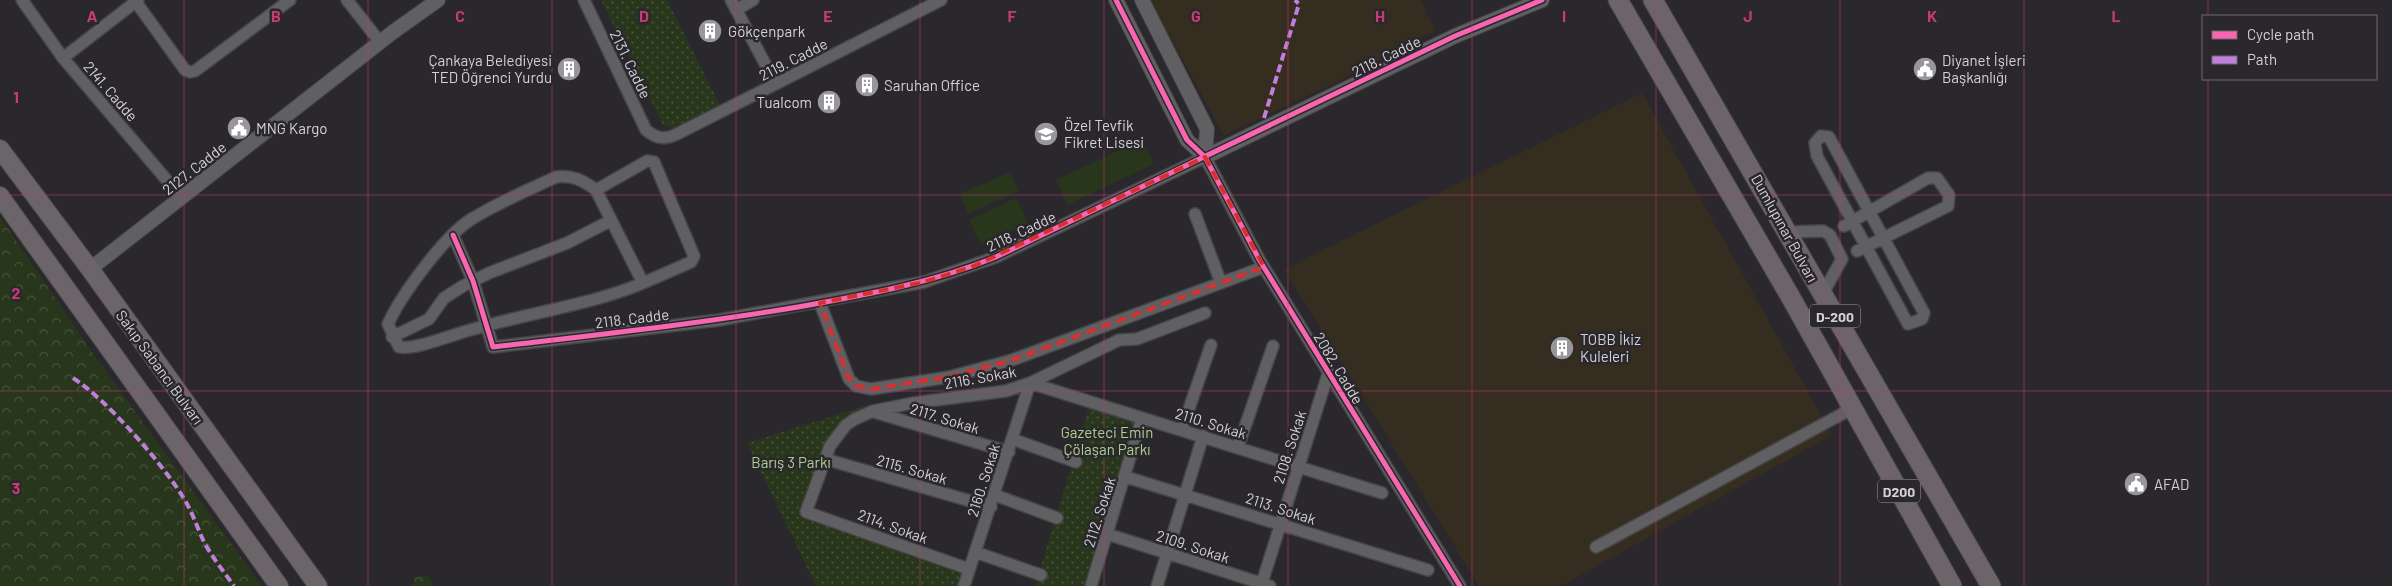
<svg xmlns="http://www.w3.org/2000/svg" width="2392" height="586" font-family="Barlow,sans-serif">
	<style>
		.commercial { fill: #362d21 }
		.forest { fill: url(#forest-crowns) }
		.park { fill: url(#park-dots) }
		.pitch { fill: #28371b }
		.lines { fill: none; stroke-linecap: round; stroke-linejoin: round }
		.minor-casing { stroke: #454447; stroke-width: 14 }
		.tertiary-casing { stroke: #454447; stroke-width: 16 }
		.primary-casing { stroke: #454447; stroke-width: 20 }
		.trunk-casing { stroke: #454447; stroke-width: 21 }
		.minor { stroke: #605f62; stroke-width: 11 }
		.tertiary { stroke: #605f62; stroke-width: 14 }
		.primary { stroke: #6b6468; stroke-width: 18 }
		.trunk { stroke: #6c6468; stroke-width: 19 }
		.quiet { stroke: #c07fdc; stroke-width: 4; stroke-dasharray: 8 4; stroke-linecap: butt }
		.cycleway-casing { stroke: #2a272d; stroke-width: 8 }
		.cycleway { stroke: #f766af; stroke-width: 5 }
		.marked { fill: none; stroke: #d63031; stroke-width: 4; stroke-dasharray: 10 6; stroke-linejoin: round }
		.grid { fill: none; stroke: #c63d74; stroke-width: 1; stroke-opacity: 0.55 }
		.labels { text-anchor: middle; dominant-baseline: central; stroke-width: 5; stroke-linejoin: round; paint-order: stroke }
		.shield { fill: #2a272d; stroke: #a19fa3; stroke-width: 1 }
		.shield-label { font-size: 14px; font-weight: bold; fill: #d4d2d6 }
		.poi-label { font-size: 15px; fill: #d4d2d6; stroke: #2a272d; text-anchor: start }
		.street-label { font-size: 15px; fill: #d4d2d6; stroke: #2a272d }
		.park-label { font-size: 15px; fill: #acd08d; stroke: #2a272d }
		.grid-label { font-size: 16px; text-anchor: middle; font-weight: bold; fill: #c63d74; stroke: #2a272d; stroke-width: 5; stroke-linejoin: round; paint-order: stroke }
	</style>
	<defs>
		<pattern id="forest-crowns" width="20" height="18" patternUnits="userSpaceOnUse" patternTransform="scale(1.25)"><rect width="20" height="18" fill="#28371b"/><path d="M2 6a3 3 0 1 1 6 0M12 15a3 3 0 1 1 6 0" fill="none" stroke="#46533b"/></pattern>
		<pattern id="park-dots" width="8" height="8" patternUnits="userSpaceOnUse" patternTransform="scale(1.25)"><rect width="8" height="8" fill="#28371b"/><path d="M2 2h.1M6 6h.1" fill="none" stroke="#46533b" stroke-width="1.8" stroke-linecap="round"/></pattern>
	</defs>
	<rect width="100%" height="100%" fill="#2a282c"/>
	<!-- commercial -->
	<path class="commercial" d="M1152 0H1421L1435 31 1335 83 1224 135 1152 5Z
		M1642 93 1832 435 1561 586H1479L1284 269Z"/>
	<!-- forest -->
	<path class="forest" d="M0 217 94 355 262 586H0Z
		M429 576 433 586H412L415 577Z"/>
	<!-- park -->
	<path class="park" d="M601 0H667L722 109 682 131 663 125Z
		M1091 401 1142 418 1091 586H1035Z
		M865 406 830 446 806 512 969 569 964 586H816L747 443Z"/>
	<!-- pitch -->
	<path class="pitch" d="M1143 139 1154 164 1067 205 1056 180Z
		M1010 172 1019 191 968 214 960 194Z
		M1016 198 1028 223 981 245 969 220Z"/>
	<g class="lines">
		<!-- minor casing -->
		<g class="minor-casing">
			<path id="minor" d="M22 0 63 58 182 198
				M347 0 380 42
				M584 0 646 130C656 138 663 140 675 135L941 0
				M731 0 776 84
				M136 2 185 70 190 72 195 71 290 0
				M736 10 753 0
				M63 58 138 0
				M1821 136 1829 137 1924 313 1922 319 1908 324 1817 156 1815 143Z
				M647 161 654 162 694 256 691 262 643 283 596 190Z
				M596 190C583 180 572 175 556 177 528 190 497 203 470 220 444 237 401 295 388 324L399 347C412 350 441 339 454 335 516 314 583 308 643 283
				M1195 214 1221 283
				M1844 226 1928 178H1937L1949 195 1948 206 1857 251
				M1788 232 1823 231 1830 235 1842 259 1822 295
				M453 235 473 281 493 347 719 320 924 282 996 257 1205 157 1260 261 1460 586
				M820 303 849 379 856 386 871 389 949 377 1012 360 1264 267
				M392 337 429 319 444 298 463 286 489 273 567 243 610 221
				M874 412 1009 452
				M1182 429 1211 345
				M1012 439 1076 462
				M1238 447 1273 346
				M825 459 991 507
				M1126 477 1428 570
				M995 495 1057 518
				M1107 534 1270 586
				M1596 547 1853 408
				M975 552 1041 575
				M969 569 806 512 830 446 846 425 855 419 873 411 913 403 1006 391 1030 383 1119 340 1137 339 1205 313
				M964 586 1030 383 1382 493
				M1091 586 1142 418
				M1157 586 1203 436
				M1261 586 1328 374"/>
		</g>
		<!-- tertiary casing -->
		<g class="tertiary-casing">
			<path id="tertiary" d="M1116 0 1187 140 1205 157
				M1142 0 1207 129 1205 157
				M1205 157 1455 36 1542 0
				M90 269 393 32 438 0"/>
		</g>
		<!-- primary casing -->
		<g class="primary-casing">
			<path id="primary" d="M0 149 90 269 318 586
				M0 196 279 586"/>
		</g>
		<!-- trunk casing -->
		<g class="trunk-casing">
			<path id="trunk" d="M1618 0 1790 296 1952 586
				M1653 0 1991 586"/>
		</g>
		<!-- minor -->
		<use href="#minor" class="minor"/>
		<!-- tertiary -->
		<use href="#tertiary" class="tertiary"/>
		<!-- primary -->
		<use href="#primary" class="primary"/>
		<!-- trunk -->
		<use href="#trunk" class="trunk"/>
		<!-- quiet -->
		<path class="quiet" d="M1264 118 1299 4 1295 0
			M73 378C106 399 162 463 183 497 192 511 197 527 204 542 212 557 224 572 234 586"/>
		<!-- cycleway casing -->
		<g class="cycleway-casing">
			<path id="cycleway" d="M1116 0 1187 140 1205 157 1260 261 1460 586
				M453 235 473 281 493 347C595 335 697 324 798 307 865 295 932 283 996 257L1455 36 1542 0"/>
		</g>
		<!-- cycleway -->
		<use href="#cycleway" class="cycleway"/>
	</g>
	<!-- marked area -->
	<path class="marked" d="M1205 157 1264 267 1012 360 949 377 871 389 856 386 849 379 820 303 924 282 974 266Z"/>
	<!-- grid -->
	<path class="grid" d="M184 0V586M368 0V586M552 0V586M736 0V586M920 0V586M1104 0V586M1288 0V586M1472 0V586M1656 0V586M1840 0V586M2024 0V586M2208 0V16M2208 79V586M0 195H2392M0 391H2392"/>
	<!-- icons -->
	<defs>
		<g id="building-disc" transform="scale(1.25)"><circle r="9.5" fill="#98969a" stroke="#2a272d"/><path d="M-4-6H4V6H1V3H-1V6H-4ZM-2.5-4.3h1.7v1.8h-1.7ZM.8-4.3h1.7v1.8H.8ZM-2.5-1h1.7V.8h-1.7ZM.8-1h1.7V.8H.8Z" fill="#fff"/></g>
		<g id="civic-disc" transform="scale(1.25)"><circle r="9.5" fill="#98969a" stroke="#2a272d"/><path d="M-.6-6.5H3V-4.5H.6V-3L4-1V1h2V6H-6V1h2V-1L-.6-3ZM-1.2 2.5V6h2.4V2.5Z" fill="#fff"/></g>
		<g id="school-disc" transform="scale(1.25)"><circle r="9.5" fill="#98969a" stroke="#2a272d"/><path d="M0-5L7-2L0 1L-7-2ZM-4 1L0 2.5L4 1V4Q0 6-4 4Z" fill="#fff"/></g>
	</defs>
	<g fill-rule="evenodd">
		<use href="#building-disc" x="710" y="31"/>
		<use href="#building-disc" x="569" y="69"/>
		<use href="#civic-disc" x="1925" y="69"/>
		<use href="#building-disc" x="867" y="85"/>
		<use href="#building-disc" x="829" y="102"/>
		<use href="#civic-disc" x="239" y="128"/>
		<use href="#school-disc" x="1046" y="134"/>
		<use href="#building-disc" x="1562" y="348"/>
		<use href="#civic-disc" x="2136" y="484"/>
	</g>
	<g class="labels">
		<!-- shield labels -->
		<g class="shield">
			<rect x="1810" y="304.5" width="50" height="23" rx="4"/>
			<rect x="1878" y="479.5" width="42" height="23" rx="4"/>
		</g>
		<g class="shield-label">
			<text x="1835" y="316">D-200</text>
			<text x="1899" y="491">D200</text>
		</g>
		<!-- poi labels -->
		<g class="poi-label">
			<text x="728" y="31">Gökçenpark</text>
			<text x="552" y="60" text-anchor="end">Çankaya Belediyesi<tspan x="552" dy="17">TED Öğrenci Yurdu</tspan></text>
			<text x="1942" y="60">Diyanet İşleri<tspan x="1942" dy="17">Başkanlığı</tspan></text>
			<text x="884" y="85">Saruhan Office</text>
			<text x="812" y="102" text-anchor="end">Tualcom</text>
			<text x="1064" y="125">Özel Tevfik<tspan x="1064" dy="17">Fikret Lisesi</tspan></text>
			<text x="256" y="128">MNG Kargo</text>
			<text x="1580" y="339">TOBB İkiz<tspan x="1580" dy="17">Kuleleri</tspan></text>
			<text x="2154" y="484">AFAD</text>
		</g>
		<!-- street labels -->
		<g class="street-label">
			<text transform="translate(1386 56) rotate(-26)">2118. Cadde</text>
			<text transform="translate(793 59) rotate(-27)">2119. Cadde</text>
			<text transform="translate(631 64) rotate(64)">2131. Cadde</text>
			<text transform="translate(111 91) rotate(49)">2141. Cadde</text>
			<text transform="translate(194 168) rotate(-38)">2127. Cadde</text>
			<text transform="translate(1785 228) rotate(61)">Dumlupınar Bulvarı</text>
			<text transform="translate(1021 231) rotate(-25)">2118. Cadde</text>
			<text transform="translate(632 318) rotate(-7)">2118. Cadde</text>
			<text transform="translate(160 367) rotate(54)">Sakıp Sabancı Bulvarı</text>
			<text transform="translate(1339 368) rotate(59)">2082. Cadde</text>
			<text transform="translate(980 377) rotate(-10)">2116. Sokak</text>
			<text transform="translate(945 418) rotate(17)">2117. Sokak</text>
			<text transform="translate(1211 423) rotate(17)">2110. Sokak</text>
			<text transform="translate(1289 447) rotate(-72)">2108. Sokak</text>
			<text transform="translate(912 469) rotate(16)">2115. Sokak</text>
			<text transform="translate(983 480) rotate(-72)">2160. Sokak</text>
			<text transform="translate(1281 508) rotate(18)">2113. Sokak</text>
			<text transform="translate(1099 512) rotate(-72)">2112. Sokak</text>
			<text transform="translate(893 526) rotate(20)">2114. Sokak</text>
			<text transform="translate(1193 546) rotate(18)">2109. Sokak</text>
		</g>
		<!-- park labels -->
		<g class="park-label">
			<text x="1107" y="432">Gazeteci Emin<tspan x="1107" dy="17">Çölaşan Parkı</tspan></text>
			<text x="791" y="462">Barış 3 Parkı</text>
		</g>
	</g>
	<g class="grid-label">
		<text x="92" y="22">A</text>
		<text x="276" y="22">B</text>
		<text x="460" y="22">C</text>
		<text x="644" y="22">D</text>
		<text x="828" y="22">E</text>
		<text x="1012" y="22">F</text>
		<text x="1196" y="22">G</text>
		<text x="1380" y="22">H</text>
		<text x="1564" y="22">I</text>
		<text x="1748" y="22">J</text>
		<text x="1932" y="22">K</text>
		<text x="2116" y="22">L</text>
		<text x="16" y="103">1</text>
		<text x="16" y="299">2</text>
		<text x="16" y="494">3</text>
	</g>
	<!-- legend -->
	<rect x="2202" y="15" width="175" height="65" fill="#2a272d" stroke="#6e6b71"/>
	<rect x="2212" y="31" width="25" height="8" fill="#f766af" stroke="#6e6b71"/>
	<text x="2247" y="40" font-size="15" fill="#d4d2d6">Cycle path</text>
	<rect x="2212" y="56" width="25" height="8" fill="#c07fdc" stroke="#6e6b71"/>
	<text x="2247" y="65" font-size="15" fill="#d4d2d6">Path</text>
</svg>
